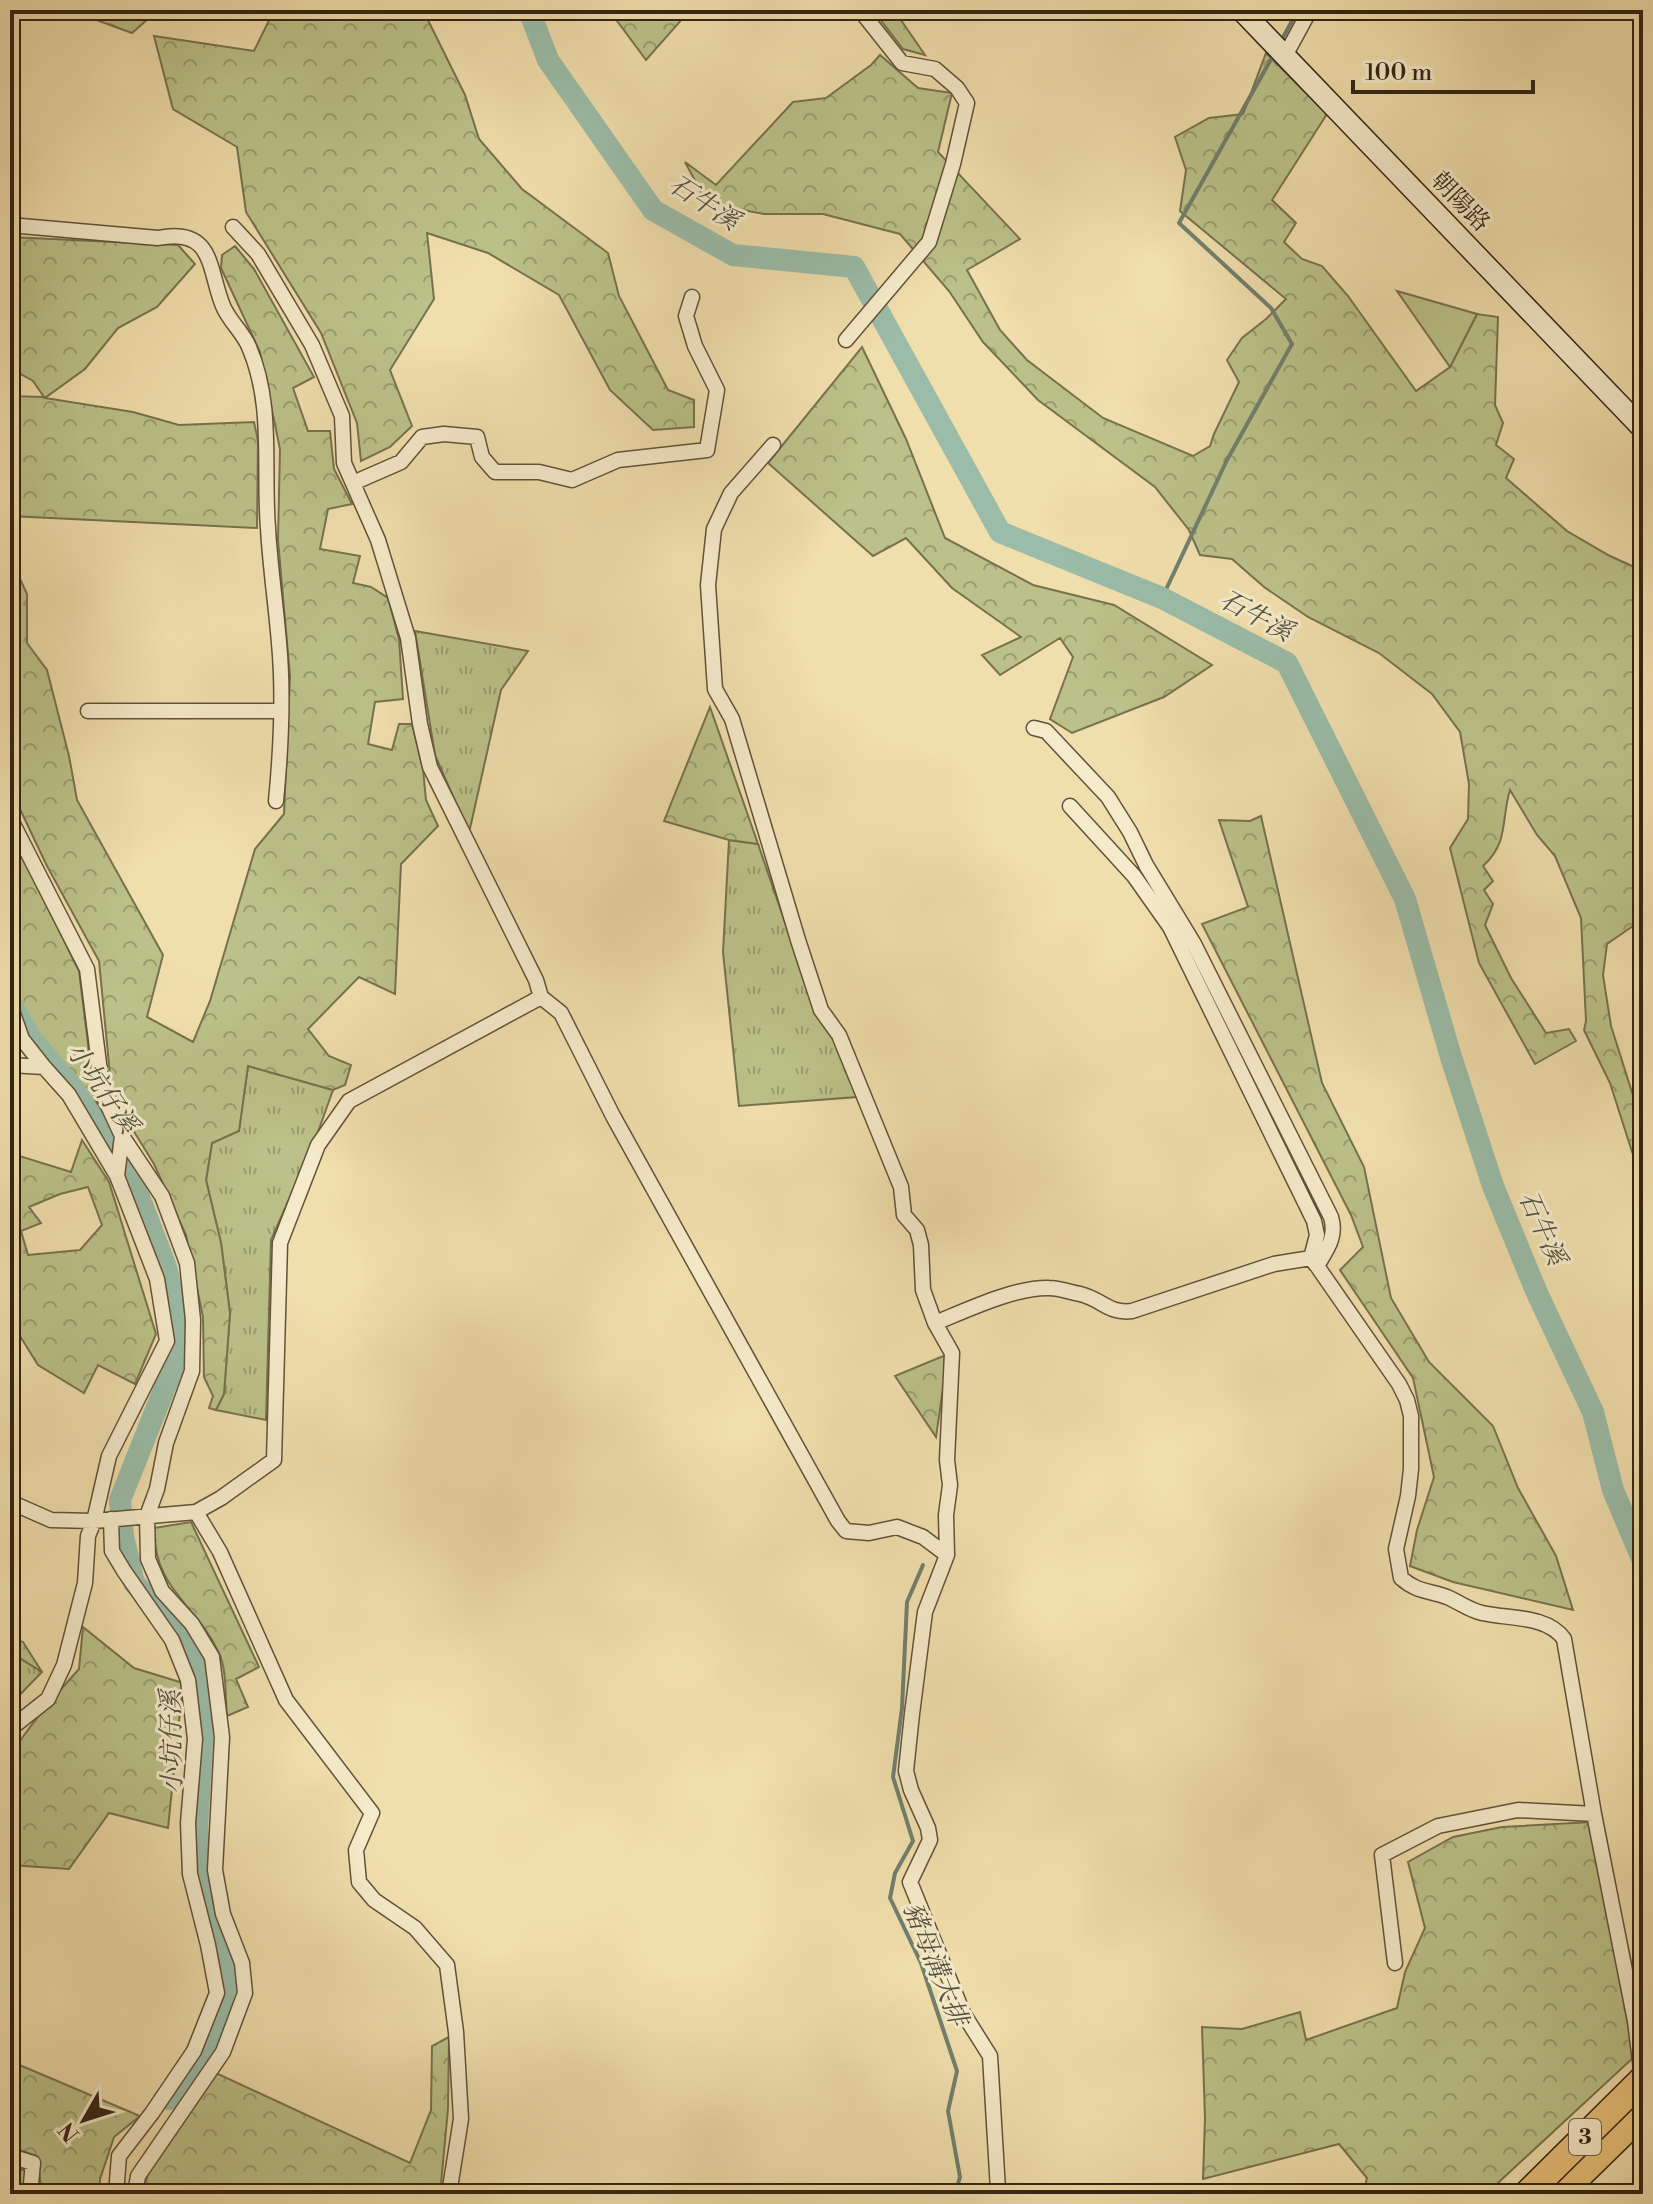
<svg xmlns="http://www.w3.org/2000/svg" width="1653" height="2204" font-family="'Libre Bodoni','Noto Serif TC',serif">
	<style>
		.grass { fill: url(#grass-tufts); stroke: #77724e; stroke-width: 2 }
		.forest { fill: url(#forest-crowns); stroke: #77724e; stroke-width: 2; fill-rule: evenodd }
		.green { fill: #bbc188; stroke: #77724e; stroke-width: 2 }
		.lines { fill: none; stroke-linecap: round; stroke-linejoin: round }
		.stream { stroke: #717f6d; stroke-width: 4 }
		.river { stroke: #9abca8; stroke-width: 22 }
		.minor-casing { stroke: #62523a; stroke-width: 17 }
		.secondary-casing { stroke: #332414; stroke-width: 23 }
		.motorway-casing { stroke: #332414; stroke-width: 29 }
		.minor { stroke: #f5eac9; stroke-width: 14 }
		.secondary { stroke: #f5eac9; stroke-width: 20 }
		.motorway { stroke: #e8bf76; stroke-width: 26 }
		.motorway-bridge-casing { stroke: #332414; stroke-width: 29; stroke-linecap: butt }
		.motorway-bridge { stroke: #e8bf76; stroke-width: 26 }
		.labels { text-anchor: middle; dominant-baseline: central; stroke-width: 6; stroke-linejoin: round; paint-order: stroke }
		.shield { fill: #f5eac9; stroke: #6d5f4a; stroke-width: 2 }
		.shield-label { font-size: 22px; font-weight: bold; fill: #332414 }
		.street-label { font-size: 24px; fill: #332414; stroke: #f5eac9 }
		.water-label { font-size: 26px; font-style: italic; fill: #525240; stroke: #f5eac9 }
	</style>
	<defs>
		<pattern id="grass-tufts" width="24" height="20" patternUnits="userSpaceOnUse" patternTransform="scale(2)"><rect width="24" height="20" fill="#bbc188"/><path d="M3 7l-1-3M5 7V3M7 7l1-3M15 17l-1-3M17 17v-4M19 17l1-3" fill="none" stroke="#999d6e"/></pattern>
		<pattern id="forest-crowns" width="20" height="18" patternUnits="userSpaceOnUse" patternTransform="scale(2)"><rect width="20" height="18" fill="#bbc188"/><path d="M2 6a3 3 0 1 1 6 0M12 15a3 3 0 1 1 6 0" fill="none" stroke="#999d6e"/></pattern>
	</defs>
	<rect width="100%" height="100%" fill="#f0deac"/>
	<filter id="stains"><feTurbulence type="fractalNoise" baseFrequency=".0025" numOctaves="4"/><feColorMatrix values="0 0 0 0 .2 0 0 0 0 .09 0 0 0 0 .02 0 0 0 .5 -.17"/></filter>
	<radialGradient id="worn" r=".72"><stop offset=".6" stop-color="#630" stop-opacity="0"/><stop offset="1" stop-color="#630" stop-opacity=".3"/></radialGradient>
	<!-- grass -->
	<path class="grass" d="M415 631 528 651 501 690 469 833 435 755Z
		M729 840 758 844 818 1018 837 1042 857 1097 739 1106 723 952Z
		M248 1066 333 1090 314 1143 271 1240 266 1420 216 1410 224 1394 230 1313 221 1243 206 1180 212 1143 239 1130Z
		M10 1652 42 1672 10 1705Z"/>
	<!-- forest -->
	<path class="forest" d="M83 10H158L132 33 88 17Z
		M274 10H423L465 95 479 139 522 189 608 253 619 296 668 390 694 400V427L653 430 610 390 559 295 488 253 427 233 434 299 390 370 412 426 390 447 361 461 357 423 321 333 246 212 237 147 173 109 154 36 254 51Z
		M609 10H674L684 17 646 60Z
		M873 10H894L925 55 903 49Z
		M1266 53 1327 114 1272 200 1296 223 1284 242 1302 259 1322 266 1348 296 1416 391 1450 367 1477 314 1498 317 1495 405 1503 423 1496 445 1514 459 1506 478 1567 531 1610 556 1643 571V919L1607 944 1603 975 1611 1026 1643 1127V1186L1610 1083 1584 1030 1586 1021 1581 918 1555 856 1537 835 1510 790C1501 819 1509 843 1483 866L1493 881 1484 890 1493 904 1485 925 1511 978 1546 1033 1569 1029 1576 1041 1535 1064 1479 963 1450 848 1468 819 1469 784 1460 732 1432 694 1379 653 1308 617 1264 587 1232 559 1200 555 1189 530 1155 487 1038 400 983 342 949 291 900 234 823 214H764L707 203 685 162 716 185 793 102 826 98 871 65 880 55 918 88 952 93 938 152 1020 239 967 270 1000 330 1027 360 1103 418 1193 456 1210 446 1214 434 1239 382 1227 360 1242 338 1266 319 1286 299 1180 211 1186 170 1175 137 1209 118 1243 114Z
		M10 237 178 245 195 264 157 307 118 328 85 369 45 398 133 412 179 425 254 422 258 441 257 528 10 516V396L44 397 33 381 10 368Z
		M235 246 254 269 314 377 293 388 308 431H330L334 469 352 504 328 509 320 549 360 556 353 583 371 587 388 598 399 639 403 699 375 702 368 744 392 750 399 724H412L423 769 426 800 438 826 401 864 395 994 359 977 308 1029 329 1056 351 1065 345 1085 333 1090 248 1066 239 1131 212 1143 206 1180 221 1243 230 1313 224 1394 216 1410 209 1408 213 1396 204 1377 203 1317 186 1235 154 1164 112 1096 99 961 47 866 10 788V557L27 594V643L47 670 69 756 77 800 163 955 147 1017 193 1042 210 1001 255 849 284 814 290 676 278 540 280 449 260 352 221 268 222 255Z
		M862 347 906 439 945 538 1033 585 1114 605 1212 665 1164 697 1072 733 1050 719 1073 657 1060 638 1000 675 982 655 1021 637 952 588 906 538 873 556 768 463Z
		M710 707 758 844 729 840 664 821Z
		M1261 816 1322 1083 1364 1167 1391 1298 1429 1362 1493 1426 1518 1488 1556 1556 1573 1610 1453 1582 1410 1566 1417 1530 1434 1477 1413 1378 1340 1270 1363 1247 1351 1215 1202 924 1248 907 1219 820 1250 821Z
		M10 831 79 971 95 1100 115 1134 107 1141 28 1032 10 977Z
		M82 1140 109 1182 156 1334 135 1384 98 1365 84 1393 38 1365 10 1320V1153L71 1172ZM88 1187 102 1225 80 1250 28 1255 21 1231 41 1223 29 1207 60 1194Z
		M948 1354 936 1437 895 1376Z
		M191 1522 259 1667 236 1679 248 1707 227 1716C225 1698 227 1670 219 1653 196 1603 154 1591 154 1528Z
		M83 1627 134 1668 183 1683 168 1828 109 1813 69 1869 10 1865V1754L46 1706 79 1669Z
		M10 1637 23 1642 42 1672 10 1652Z
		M1591 1822 1634 2057 1486 2194H1363L1367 2178 1339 2144 1203 2179 1205 2118 1202 2027 1242 2029 1300 2012 1306 2040 1397 2008 1405 1972 1425 1928 1408 1862 1453 1837 1502 1827Z
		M449 2037 448 2109 440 2194H293L273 2189 270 2194H145L147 2175 216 2073 410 2163 431 2110 432 2046Z
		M10 2061 140 2116 114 2137 100 2179 99 2194H42L37 2156 10 2147Z
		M10 2166 26 2171 22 2194H10Z"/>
	<!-- green -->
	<path class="green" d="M1397 291 1477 314 1450 367Z"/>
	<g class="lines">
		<!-- stream -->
		<path class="stream" d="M1280 43 1298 10
			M1162 598 1227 460 1292 344 1271 308 1179 223 1274 54
			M923 1565 907 1602 902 1708 893 1777 913 1841 895 1873 890 1898 921 1963 957 2071 948 2111 960 2177 955 2194"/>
		<!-- river -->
		<path class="river" d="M529 10 548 60 653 210 733 255 854 267 1000 532 1162 598 1287 663 1405 899 1451 1057 1493 1186 1537 1293 1593 1412 1613 1490 1643 1561
			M12 1005 31 1039 72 1087 121 1161 136 1189 166 1267 178 1321 177 1357 120 1500 123 1536 134 1583 172 1623 192 1656 205 1696 197 1828 200 1881 223 1956 226 1988 204 2049 169 2099"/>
		<!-- minor casing -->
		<g class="minor-casing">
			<path id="minor" d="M1285 56 1310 10
				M10 225 158 238C215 227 208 270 223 306 229 321 243 332 249 347 274 405 263 467 268 528 270 566 276 605 279 643 284 695 281 749 276 801
				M233 227 258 254 312 345 342 416 344 463 378 540 408 638 420 724 430 767 536 980 541 997 561 1013 613 1116 838 1521 846 1531 869 1533 897 1527 923 1537 947 1555 925 1612 912 1714 906 1771 911 1790 928 1828 930 1840 910 1882 963 2013 990 2056 998 2190 995 2194
				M846 340 929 242 953 164 967 103 957 88 935 69 902 63 860 10
				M773 445 731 493 714 529 708 585 715 689 732 719 798 940 821 1010 839 1035 901 1187 904 1215 917 1230 921 1245 923 1290 935 1323 952 1353 947 1460 950 1485 946 1515 947 1555
				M353 483 401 462 422 437 444 434 477 437 482 457 495 472H539L572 480 618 460 707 450 717 390 695 346 686 316 692 297
				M88 711H280
				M1034 728 1046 731 1108 797 1130 832 1146 865 1194 944 1331 1217C1337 1237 1327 1249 1317 1266L1399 1384 1407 1400 1411 1416V1469L1408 1496 1396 1549 1401 1578C1417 1592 1428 1590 1447 1597 1459 1602 1469 1610 1482 1613 1509 1619 1547 1615 1564 1639L1594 1814 1635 2021 1643 2085
				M1070 806 1134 876 1170 927 1314 1221 1317 1235 1311 1258
				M10 818 87 969 103 1095 122 1136 162 1196 187 1263 193 1320 192 1371 166 1443 157 1489 147 1516 148 1559 162 1591 192 1624 212 1657 222 1737 215 1870 223 1914 242 1963 245 1993 223 2052 138 2176 135 2194
				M10 1005 22 1039 44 1067
				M10 1065 44 1067 69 1095 117 1176 157 1279 167 1341 109 1456 94 1521 88 1536 85 1583 64 1665 48 1699 10 1729
				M117 1176 122 1136
				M935 1323C967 1310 1015 1287 1049 1288 1059 1288 1070 1292 1080 1294 1102 1299 1108 1314 1132 1311L1274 1264 1311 1258 1316 1265
				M10 1502 51 1520 94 1521 196 1512 221 1498 274 1460 280 1243 318 1145 349 1101 541 997
				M196 1512 220 1552 286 1700 372 1813 356 1850 359 1882 374 1900 415 1928 447 1965 456 2032 461 2119 449 2194
				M111 1519 112 1551 124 1571 172 1640 188 1680 195 1739 188 1823 190 1874 208 1945 217 1993 194 2051 152 2113 119 2156 116 2194
				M1395 1963 1382 1855 1438 1826 1518 1810 1594 1814
				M10 2156 33 2163 30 2194"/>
		</g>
		<!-- secondary casing -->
		<g class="secondary-casing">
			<path id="secondary" d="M1241 10 1643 429"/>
		</g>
		<!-- motorway casing -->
		<g class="motorway-casing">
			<path id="motorway" d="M1560 2194 1643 2113"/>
		</g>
		<!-- minor -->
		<use href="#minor" class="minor"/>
		<!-- secondary -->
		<use href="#secondary" class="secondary"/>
		<!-- motorway -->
		<use href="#motorway" class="motorway"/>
		<!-- motorway-bridge casing -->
		<g class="motorway-bridge-casing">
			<path id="motorway-bridge" d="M1527 2194 1643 2079"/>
		</g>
		<!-- motorway-bridge -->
		<use href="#motorway-bridge" class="motorway-bridge"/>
	</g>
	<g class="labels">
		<!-- shield labels -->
		<rect class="shield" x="1569" y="2119" width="32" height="36" rx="6"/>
		<g class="shield-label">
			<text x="1585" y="2137">3</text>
		</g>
		<!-- street labels -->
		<g class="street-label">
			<text transform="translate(1460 202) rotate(46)">朝陽路</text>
		</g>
		<!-- water labels -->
		<g class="water-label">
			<text transform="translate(704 203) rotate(33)">石牛溪</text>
			<text transform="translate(1256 616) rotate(28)">石牛溪</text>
			<text transform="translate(102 1088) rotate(55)">小坑仔溪</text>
			<text transform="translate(1542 1228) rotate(66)">石牛溪</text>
			<text transform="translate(172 1742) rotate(-91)">小坑仔溪</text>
			<text transform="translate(935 1964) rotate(68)">豬母溝大排</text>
		</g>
	</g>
	<!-- margin -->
	<rect width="1653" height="2204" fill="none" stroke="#f0deac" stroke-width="40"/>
	<rect x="12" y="12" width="1629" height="2180" fill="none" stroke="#332414" stroke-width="4"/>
	<rect x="20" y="20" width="1613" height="2164" fill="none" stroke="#332414" stroke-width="2"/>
	<!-- north arrow -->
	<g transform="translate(84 2120) rotate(231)" stroke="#f5eac9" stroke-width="6" paint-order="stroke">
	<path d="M0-6L14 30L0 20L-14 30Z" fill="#332414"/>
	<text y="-12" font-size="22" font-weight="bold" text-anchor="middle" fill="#332414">N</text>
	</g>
	<!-- scale -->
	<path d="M1353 80v12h180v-12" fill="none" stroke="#332414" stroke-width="4"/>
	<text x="1365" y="80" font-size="24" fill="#332414" stroke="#f5eac9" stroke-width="6" paint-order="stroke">100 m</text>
	<rect width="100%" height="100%" filter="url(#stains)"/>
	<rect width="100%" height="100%" fill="url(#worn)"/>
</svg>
